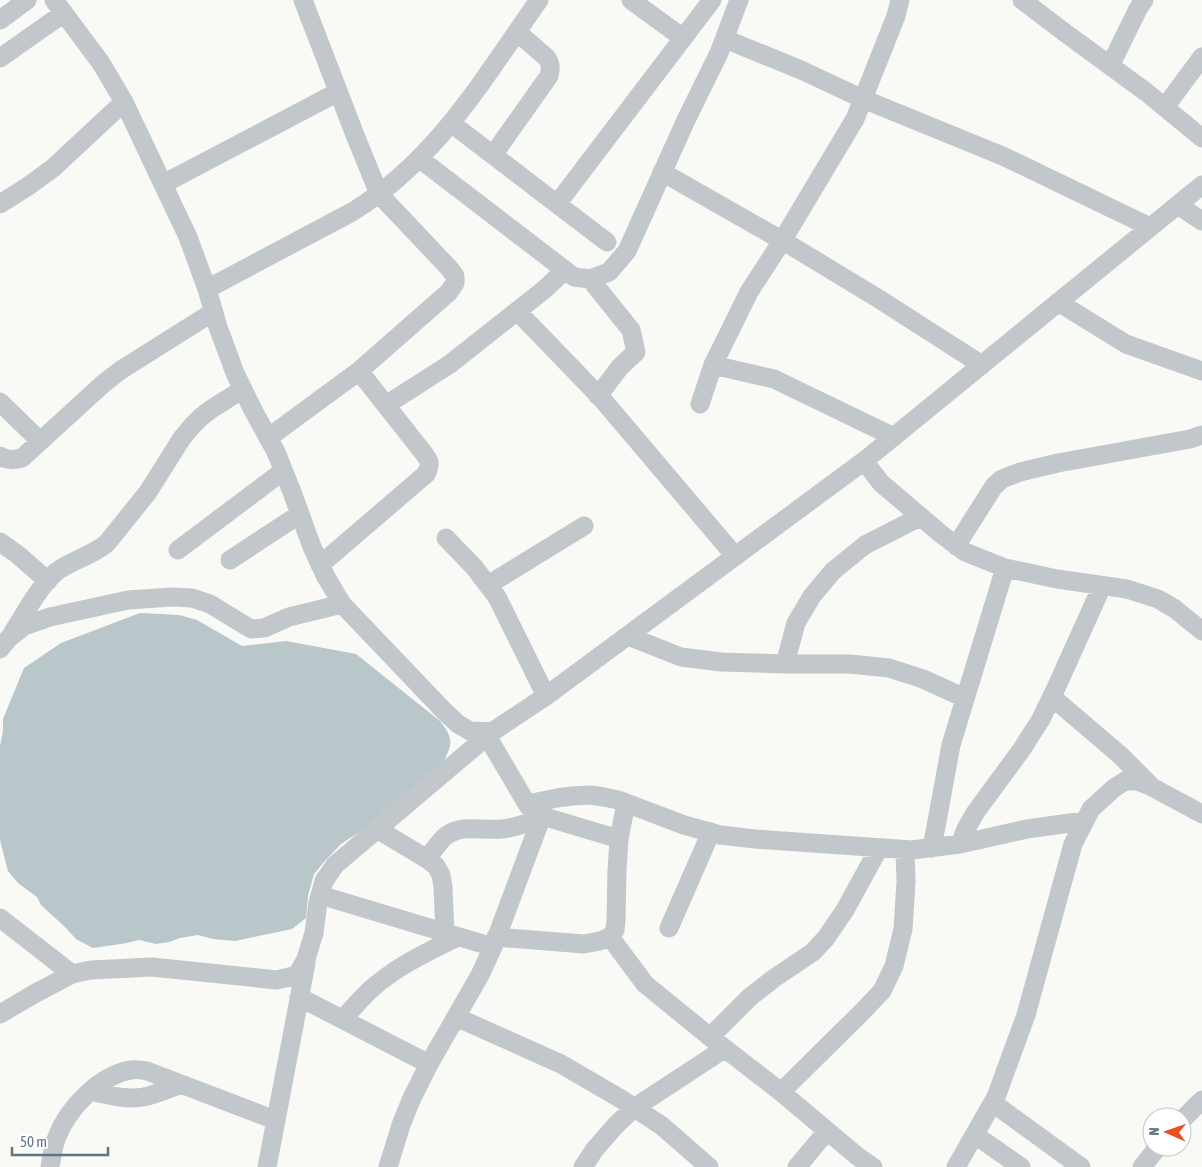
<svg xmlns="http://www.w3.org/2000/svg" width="1202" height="1167" font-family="'Asap Condensed',sans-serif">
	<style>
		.water { fill: #b9c6ca }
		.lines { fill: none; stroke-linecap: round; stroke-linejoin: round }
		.minor { stroke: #c2c7cb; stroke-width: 19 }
	</style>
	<rect width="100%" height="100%" fill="#f9f9f6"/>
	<!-- water -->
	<path class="water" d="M140 613 179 615 197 620 242 646 286 641 356 654 440 721C453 738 453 742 444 761L361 831 341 844 324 862 314 874 308 896 306 918 292 929 235 941 213 939 198 935 180 938 169 942 156 944 139 940 127 943 93 948 76 939 65 927 41 905 37 897 18 883 8 871 0 840V746L3 731V719L24 668 61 643Z"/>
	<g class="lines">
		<!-- minor -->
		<path class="minor" d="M54 0 101 63 124 102 188 237 207 289 218 327 235 373 253 410 276 452 292 492 312 547 326 577 342 604 445 712 458 724 470 731 492 732 546 696 864 461 1202 185
			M631 0 683 38
			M1022 0 1064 32 1146 92 1202 138
			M0 20 27 0
			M725 39 801 70 863 99 1005 157 1150 227
			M0 58 64 13
			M1110 66 1138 9 1144 0
			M1165 107 1202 57
			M451 123 557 204 607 242
			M493 155 549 76C551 69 551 64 547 58L517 32
			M420 159 574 277 590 279 609 272 627 251 686 120 719 53 739 0
			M662 172 790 245 879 299 982 365
			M163 184 338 92
			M0 204 27 187 53 168 124 102
			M557 204 712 0
			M1178 205 1202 221
			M590 279 631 330 636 352 620 367 598 396
			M207 289 352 212C437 160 483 79 539 0
			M1058 302 1126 344 1202 371
			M517 311 602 399 735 556
			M713 365 774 379 894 437
			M0 402 40 441
			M700 404 713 365 749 292 782 241 855 119 896 16 900 0
			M386 405 450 364 545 289 565 270
			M268 438 359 371 449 292 455 283V276L449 268 379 194 355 135 303 0
			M0 456C7 461 14 460 22 458L104 383 121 370 213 312
			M864 461 881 483 941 534 965 552 1005 568 1057 579 1127 589 1158 599 1175 609 1202 631
			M446 538 474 567 497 597 546 696
			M0 542 17 554 48 581
			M956 546 994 486 1002 479 1020 472 1058 463 1190 439 1202 435
			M178 550 283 471
			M230 560 300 514
			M320 565 426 474C432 463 429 460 422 451L359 371
			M488 585 584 526
			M13 632C26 612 38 588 56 572 72 560 92 556 107 543L148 492 182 438 192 426 201 417 210 410 243 389
			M628 636 681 657 721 662 785 664H850L889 668 923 679 965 698
			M0 649 9 638 24 626 50 617 128 600 172 597 192 598 210 604 251 629 264 628 289 617 342 604
			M785 664 796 623 812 596 833 571 865 545 920 517
			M1052 697 1120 755 1150 785
			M487 736 527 804 532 811 542 816 619 839
			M527 804 557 798 572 796 590 795 604 797 618 800 684 825 720 835 755 839 912 850 960 844 1027 829 1084 821
			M377 829 427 859 436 866 441 875 443 887 445 933
			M960 844 966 829 975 813 1022 749 1041 719 1056 688 1102 586
			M932 848 951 745 1005 568
			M427 859C433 851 439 841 447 835 463 824 484 831 501 829 516 828 529 822 542 816
			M320 895 493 947
			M0 918 72 974
			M669 928 711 832
			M496 937 584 944 600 941 610 937 615 930 616 920 617 871 619 839 626 803
			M610 937 645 984 710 1037 781 1092 857 1156 873 1167
			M299 997 429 1064
			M0 1014 34 994 72 974 91 970 152 967 277 980 297 975 306 959 314 933 318 902 324 881 335 865 492 732
			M456 1017 561 1064 621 1099 662 1126 709 1167
			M343 1019C351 1010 360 1000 369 991 395 967 427 952 458 937
			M710 1037 750 997 773 979 813 952 826 938 845 910 879 848
			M90 1091C108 1095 126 1100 144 1097 157 1094 169 1089 181 1084
			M781 1092 861 1013 882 991 894 966 903 929 906 881 905 850
			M993 1103 1081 1167
			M1182 1120 1202 1100
			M975 1135 1021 1167
			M50 1167C52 1157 53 1146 57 1137 68 1108 100 1075 131 1070 136 1069 142 1070 147 1071L275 1120
			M267 1167 306 963
			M388 1167 401 1125 411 1100 429 1064 480 975 493 947 542 816
			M583 1167 595 1149 616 1125 634 1108 724 1049
			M797 1167 827 1131
			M956 1167 996 1097 1026 1015 1073 844 1091 809 1114 788 1125 781H1137L1150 786 1202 814
			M1142 1167 1158 1147"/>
	</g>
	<!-- north arrow -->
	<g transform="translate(1167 1132) rotate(272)"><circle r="24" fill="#ffffff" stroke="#c0c8cd"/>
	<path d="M0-4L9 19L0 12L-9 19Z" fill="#ec4d23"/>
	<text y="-8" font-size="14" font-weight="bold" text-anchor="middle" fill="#627583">N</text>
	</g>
	<!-- scale -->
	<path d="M12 1147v8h96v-8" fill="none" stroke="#627583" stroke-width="2.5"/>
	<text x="20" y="1147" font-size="15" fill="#627583" stroke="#ffffff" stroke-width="4" paint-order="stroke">50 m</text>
</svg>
